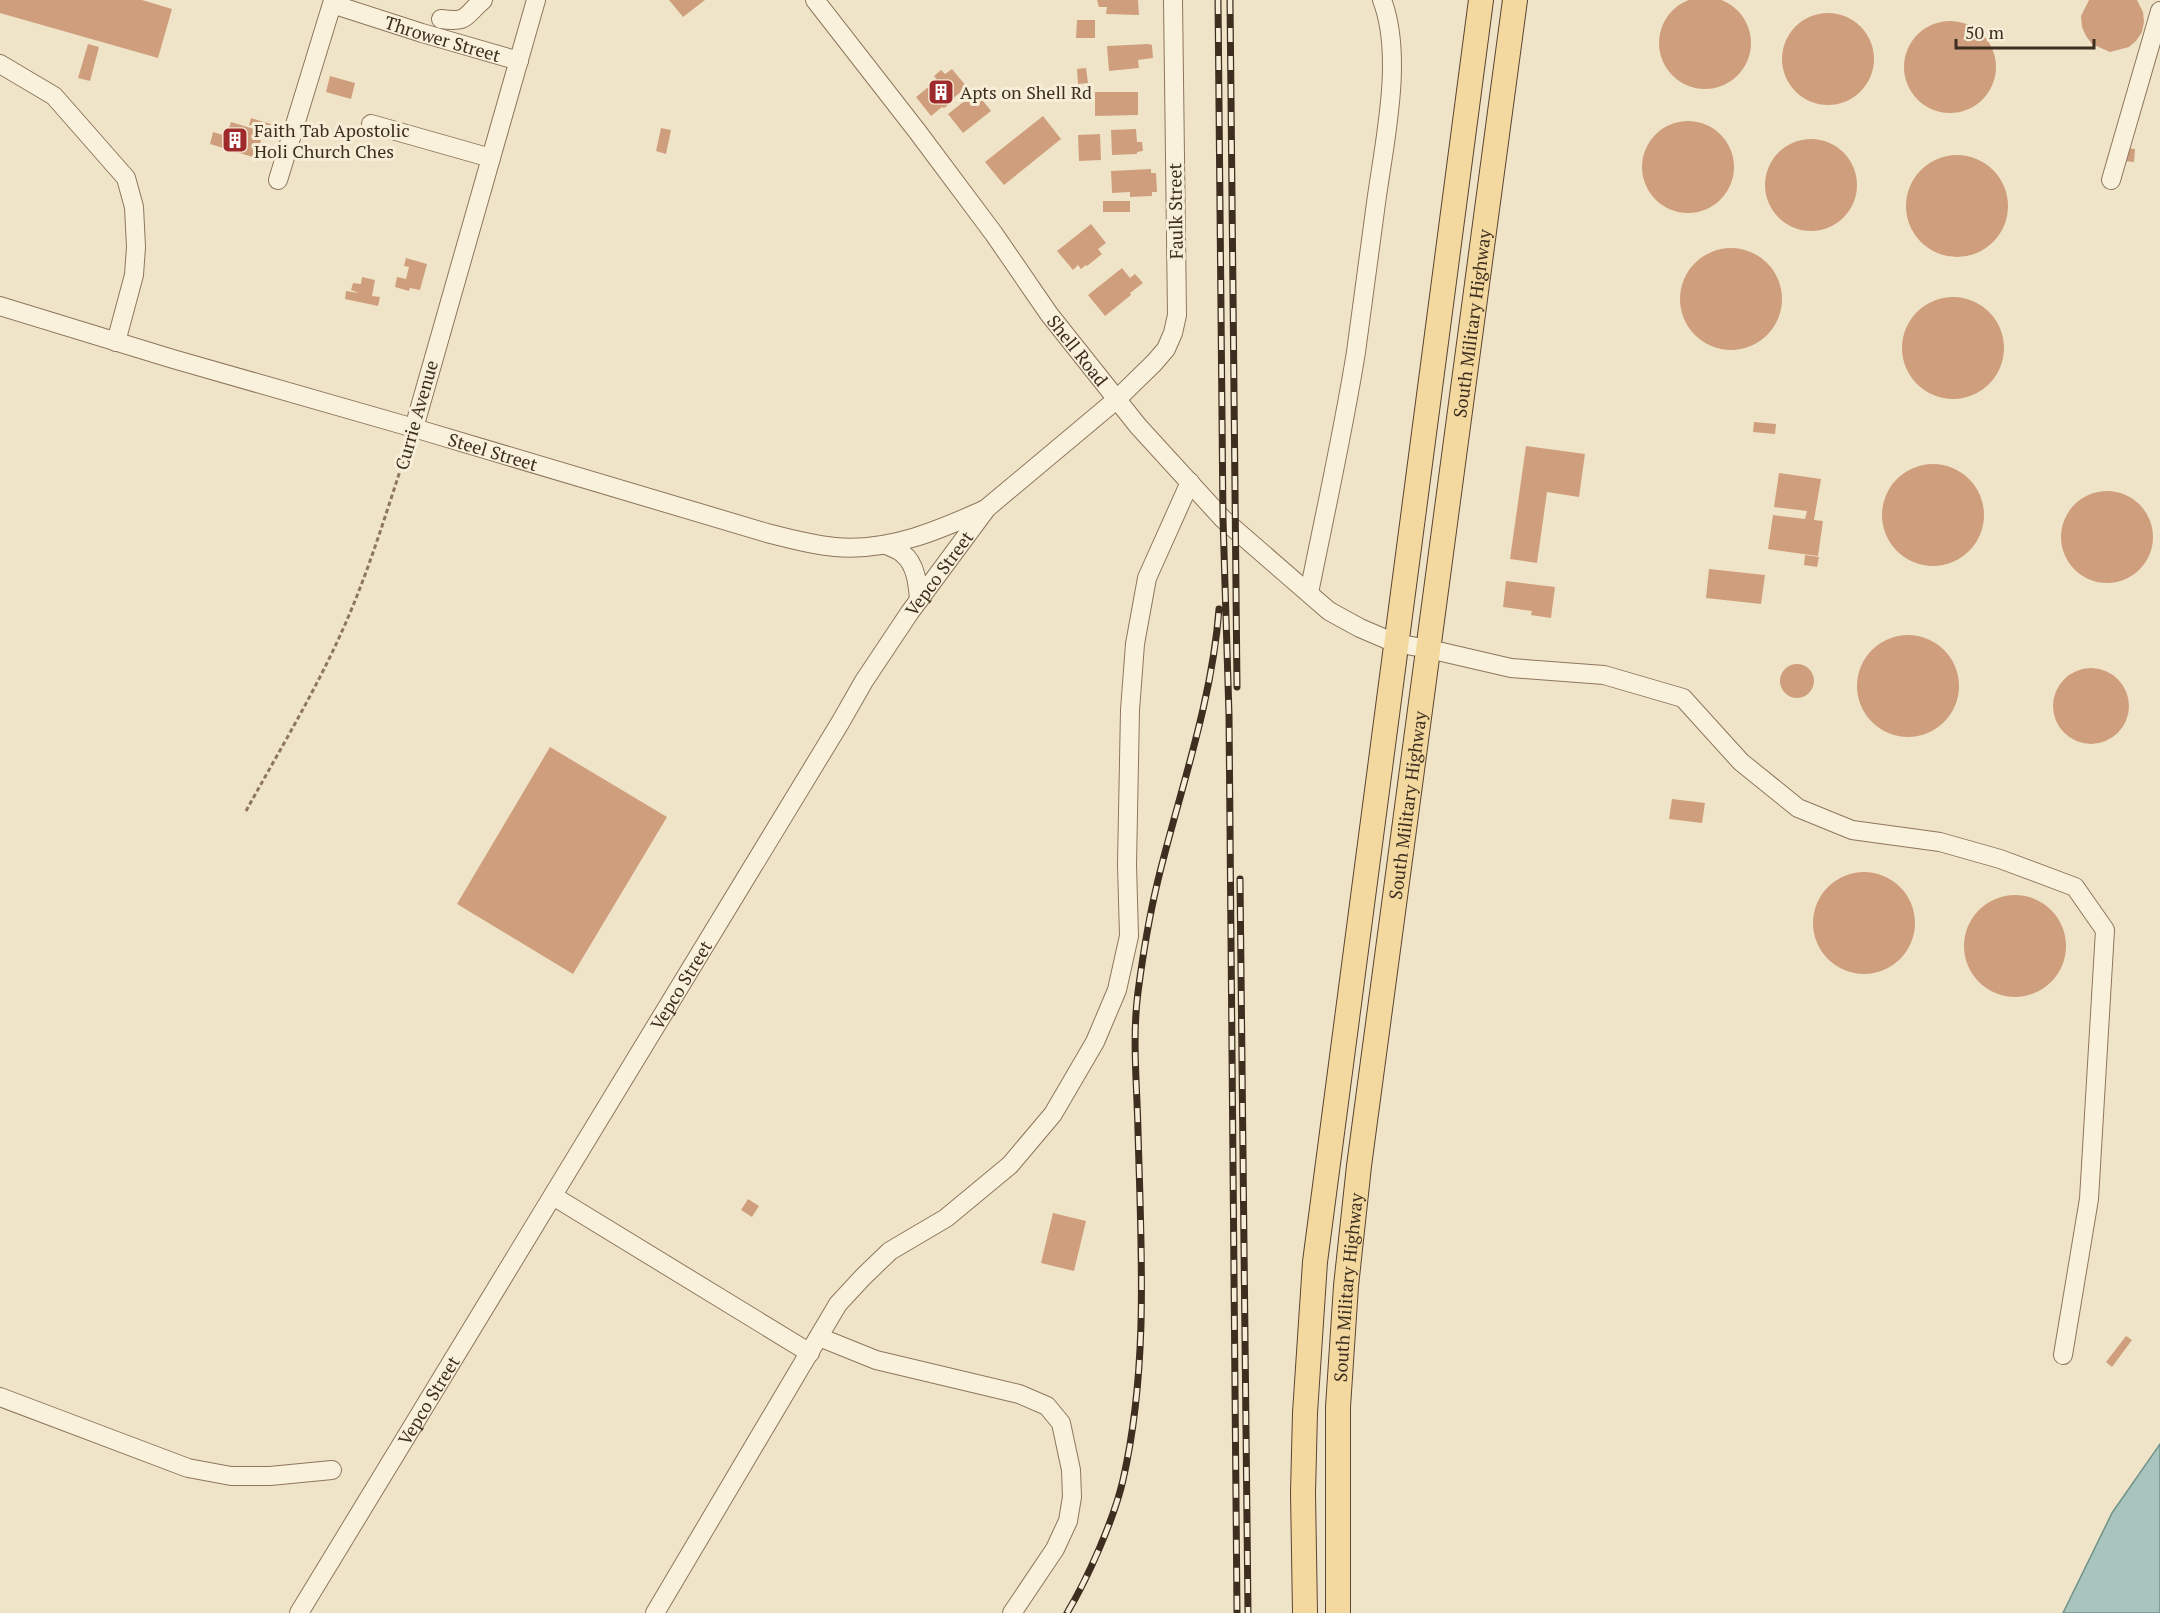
<svg xmlns="http://www.w3.org/2000/svg" width="2160" height="1613" font-family="'PT Serif',serif">
	<style>
		.water { fill: #a9c4bc; stroke: #6f938a; stroke-width: 1.5 }
		.building { fill: #cf9f7d }
		.lines { fill: none; stroke-linecap: round; stroke-linejoin: round }
		.minor-casing { stroke: #8d765c; stroke-width: 20 }
		.major-casing { stroke: #5b4430; stroke-width: 26 }
		.path { stroke: #8d765c; stroke-width: 3; stroke-dasharray: 4.5 3; stroke-linecap: butt }
		.minor { stroke: #faf1dc; stroke-width: 18 }
		.major { stroke: #f3d9a0; stroke-width: 24 }
		.rail-casing { stroke: #3d2e20; stroke-width: 7 }
		.rail { stroke: #f7eed8; stroke-width: 4.5; stroke-dasharray: 14; stroke-linecap: butt }
		.labels { text-anchor: middle; dominant-baseline: central; stroke-width: 6; stroke-linejoin: round; paint-order: stroke }
		.street-label { font-size: 18px; fill: #3d2e20; stroke: #f7eed8 }
		.poi-label { font-size: 18px; fill: #3d2e20; stroke: #f7eed8; text-anchor: start }
	</style>
	<rect width="100%" height="100%" fill="#f0e4c8"/>
	<!-- water -->
	<path class="water" d="M2160 1444V1613H2063L2112 1513Z"/>
	<!-- building -->
	<path class="building" d="M1659 43a46 46 0 1 1 92 0a46 46 0 1 1-92 0Z
		M0 0H142L172 9 158 58 0 13Z
		M669 0H705L683 17Z
		M1097 0H1138L1139 15 1106 14 1107 7H1099Z
		M2089 0H2137L2143 12 2144 22 2142 32 2136 41 2129 47 2110 52 2092 44 2086 36 2082 27 2081 16Z
		M1782 59a46 46 0 1 1 92 0a46 46 0 1 1-92 0Z
		M1077 20H1095V38H1076Z
		M1904 67a46 46 0 1 1 92 0a46 46 0 1 1-92 0Z
		M88 44 99 47 90 81 78 78Z
		M1148 44 1152 45 1153 58 1138 60 1139 68 1109 71 1107 46Z
		M1086 68 1088 83 1078 84 1077 69Z
		M952 69 967 87 947 103 948 105 944 108 942 107 931 116 916 97 937 80 934 76 941 70 945 74Z
		M330 76 355 83 351 99 326 92Z
		M976 92 991 111 963 133 948 114Z
		M1095 92H1138V115L1095 116Z
		M1043 116 1061 139 1004 185 985 162Z
		M251 118 271 124 268 130 249 125Z
		M1642 167a46 46 0 1 1 92 0a46 46 0 1 1-92 0Z
		M231 122 261 131 258 140H261L260 144 266 146 263 156 257 154 256 158 210 144 213 132 226 136Z
		M661 128 671 130 666 154 656 151Z
		M1136 129 1137 142H1142L1143 151 1137 152V154L1112 155 1111 130Z
		M1100 134 1101 160 1079 161 1078 135Z
		M1765 185a46 46 0 1 1 92 0a46 46 0 1 1-92 0Z
		M2126 148 2135 149 2134 162 2124 161Z
		M1906 206a51 51 0 1 1 102 0a51 51 0 1 1-102 0Z
		M1151 169V173H1156L1157 192H1152V196L1130 197V192L1112 193 1111 171Z
		M1103 201H1130V212H1103Z
		M1091 224 1106 243 1098 249 1102 254 1087 266 1086 265 1081 269 1078 265 1073 270 1057 251Z
		M1680 299a51 51 0 1 1 102 0a51 51 0 1 1-102 0Z
		M406 258 427 264 420 290 410 288 409 291 395 287 397 277 406 279 409 267 404 266Z
		M1122 268 1130 278 1135 274 1143 283 1130 293 1131 295 1105 316 1088 295Z
		M362 277 375 280 372 296 380 297 378 306 345 299 346 291 359 293 351 290 353 283 361 284Z
		M1902 348a51 51 0 1 1 102 0a51 51 0 1 1-102 0Z
		M1754 422 1776 424 1775 434 1753 432Z
		M1526 446 1585 454 1579 497 1547 492 1537 563 1510 559Z
		M1882 515a51 51 0 1 1 102 0a51 51 0 1 1-102 0Z
		M1779 473 1821 479 1814 520 1823 521 1818 556 1768 549 1773 515 1805 519 1807 511 1774 507Z
		M2061 537a46 46 0 1 1 92 0a46 46 0 1 1-92 0Z
		M1805 555 1819 557 1817 567 1804 565Z
		M1709 569 1765 575 1761 604 1706 598Z
		M1506 581 1555 587 1551 618 1531 615 1532 611 1503 607Z
		M1857 686a51 51 0 1 1 102 0a51 51 0 1 1-102 0Z
		M1780 681a17 17 0 1 1 34 0a17 17 0 1 1-34 0Z
		M2053 706a38 38 0 1 1 76 0a38 38 0 1 1-76 0Z
		M550 747 667 817 573 974 457 904Z
		M1672 799 1705 803 1702 823 1669 819Z
		M1813 923a51 51 0 1 1 102 0a51 51 0 1 1-102 0Z
		M1964 946a51 51 0 1 1 102 0a51 51 0 1 1-102 0Z
		M748 1199 759 1206 752 1217 741 1210Z
		M1053 1213 1086 1221 1074 1271 1041 1263Z
		M2126 1336 2132 1340 2112 1367 2106 1362Z"/>
	<g class="lines">
		<!-- minor casing -->
		<g class="minor-casing">
			<g id="minor">
				<path id="s1" d="M815 0 917 131 994 234 1049 314 1138 426 1223 519 1329 611 1360 628 1395 643 1429 649 1511 668 1604 675 1683 698 1741 762 1798 808 1852 830 1940 842 2000 859 2075 887 2105 930 2089 1199 2063 1355"/>
				<path d="M441 19C469 23 464 16 483 0"/>
				<path d="M0 64 54 96 126 178 134 207 136 247 134 275 116 342"/>
				<path d="M371 124 491 158"/>
				<path id="s2" d="M278 180 332 4 422 33 519 61"/>
				<path d="M2111 180 2160 11"/>
				<path id="s3" d="M0 306 173 359 414 428 767 533C790 539 812 545 835 547 889 552 939 530 986 509"/>
				<path d="M414 428 536 0"/>
				<path d="M886 545C891 547 899 550 903 554 916 564 918 585 919 600"/>
				<path d="M1309 593C1325 513 1343 433 1356 352 1363 302 1369 253 1376 203 1384 143 1404 57 1382 0"/>
				<path d="M553 1196 810 1353"/>
				<path d="M819 1337 876 1360 1019 1394 1047 1406 1061 1423 1071 1470 1072 1497 1068 1521 1055 1549 1012 1613"/>
				<path d="M0 1397 188 1468 231 1476H270L332 1470"/>
				<path id="s4" d="M299 1613 840 723 864 681 910 612 987 508 1116 400 1154 363 1166 349 1173 333 1177 315 1173 0"/>
				<path d="M655 1613 838 1304 864 1276 890 1251 946 1218 1010 1165 1053 1114 1095 1042 1117 990 1129 936 1127 865 1130 710 1135 644 1147 578 1190 482"/>
			</g>
		</g>
		<!-- major casing -->
		<g class="major-casing">
			<g id="major">
				<path d="M1305 1613 1303 1493 1305 1413 1315 1262 1481 0"/>
				<path id="s5" d="M1338 1613V1407L1346 1286 1359 1166 1515 0"/>
			</g>
		</g>
		<!-- path -->
		<path class="path" d="M246 811C279 751 315 692 343 629 370 569 388 506 409 444"/>
		<!-- minor -->
		<use href="#minor" class="minor"/>
		<!-- major -->
		<use href="#major" class="major"/>
		<!-- rail casing -->
		<g class="rail-casing">
			<path id="rail" d="M1218 0 1223 519 1229 715 1237 1613
				M1230 0 1237 687
				M1240 879 1248 1613
				M1067 1613C1088 1578 1114 1519 1123 1480 1149 1366 1141 1247 1138 1131 1137 1085 1132 1038 1138 992 1143 954 1149 917 1158 880 1180 790 1212 702 1219 609"/>
		</g>
		<!-- rail -->
		<use href="#rail" class="rail"/>
	</g>
	<!-- icons -->
	<defs>
		<g id="building-square" transform="scale(1.35)"><rect x="-9" y="-9" width="18" height="18" rx="4" fill="#9e2a2b" stroke="#f7eed8"/><path d="M-4-6H4V6H1V3H-1V6H-4ZM-2.5-4.3h1.7v1.8h-1.7ZM.8-4.3h1.7v1.8H.8ZM-2.5-1h1.7V.8h-1.7ZM.8-1h1.7V.8H.8Z" fill="#fff"/></g>
	</defs>
	<g fill-rule="evenodd">
		<use href="#building-square" x="941" y="92"/>
		<use href="#building-square" x="235" y="140"/>
	</g>
	<g class="labels">
		<!-- street labels -->
		<g class="street-label">
			<text stroke="none"><textPath href="#s2" startOffset="300">Thrower Street</textPath></text>
			<text transform="translate(1175 211) rotate(-91)">Faulk Street</text>
			<text stroke="none"><textPath href="#s5" startOffset="1298">South Military Highway</textPath></text>
			<text stroke="none"><textPath href="#s1" startOffset="438">Shell Road</textPath></text>
			<text transform="translate(416 415) rotate(-74)">Currie Avenue</text>
			<text stroke="none"><textPath href="#s3" startOffset="514">Steel Street</textPath></text>
			<text stroke="none"><textPath href="#s4" startOffset="1221">Vepco Street</textPath></text>
			<text stroke="none"><textPath href="#s5" startOffset="812">South Military Highway</textPath></text>
			<text stroke="none"><textPath href="#s4" startOffset="735">Vepco Street</textPath></text>
			<text stroke="none"><textPath href="#s5" startOffset="326">South Military Highway</textPath></text>
			<text stroke="none"><textPath href="#s4" startOffset="249">Vepco Street</textPath></text>
		</g>
		<!-- poi labels -->
		<g class="poi-label">
			<text x="960" y="92">Apts on Shell Rd</text>
			<text x="254" y="130">Faith Tab Apostolic<tspan x="254" dy="21">Holi Church Ches</tspan></text>
		</g>
	</g>
	<!-- scale -->
	<path d="M1956 39v9h138v-9" fill="none" stroke="#3d2e20" stroke-width="3"/>
	<text x="1965" y="39" font-size="18" fill="#3d2e20" stroke="#f7eed8" stroke-width="4.5" paint-order="stroke">50 m</text>
</svg>
